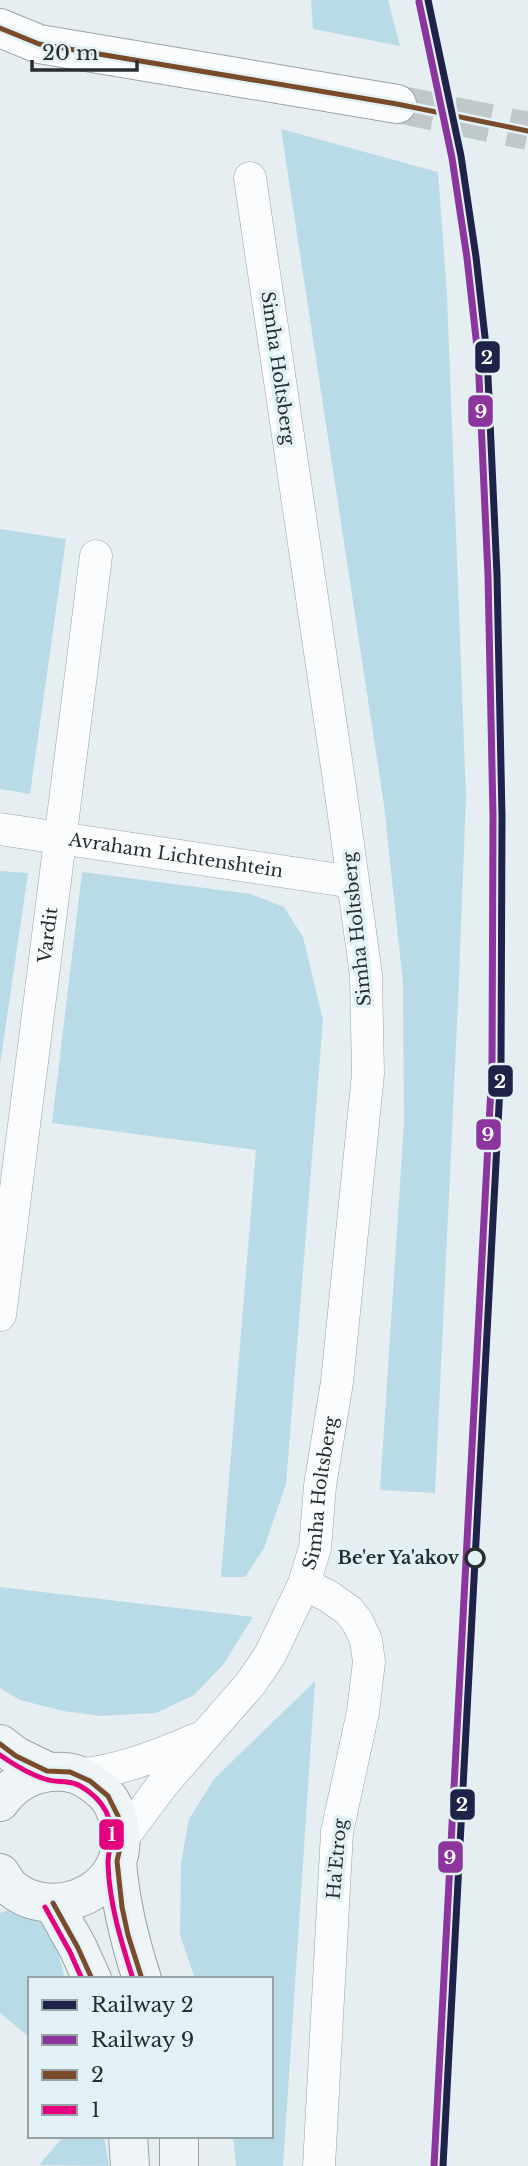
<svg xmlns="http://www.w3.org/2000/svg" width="528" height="2166" font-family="'Libre Baskerville',serif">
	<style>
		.green { fill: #b9dbe7 }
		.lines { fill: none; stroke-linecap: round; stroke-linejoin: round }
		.tertiary-tunnel { stroke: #c0c8ca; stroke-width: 38; stroke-dasharray: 38 19; stroke-linecap: butt }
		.minor-casing { stroke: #9ca2a5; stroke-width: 33 }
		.tertiary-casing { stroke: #9ca2a5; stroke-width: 40 }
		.secondary-casing { stroke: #9ca2a5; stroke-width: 40 }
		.minor { stroke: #fbfcfd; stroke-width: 32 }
		.tertiary { stroke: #fbfcfd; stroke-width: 38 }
		.secondary { stroke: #eff5f7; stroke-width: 38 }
		.bus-1-casing { stroke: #e1f1f6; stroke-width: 10 }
		.bus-2-casing { stroke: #e1f1f6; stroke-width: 10 }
		.bus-1 { stroke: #7a4b2a; stroke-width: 5 }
		.bus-2 { stroke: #e5007d; stroke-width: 5 }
		.rail-1-casing { stroke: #e1f1f6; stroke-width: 12 }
		.rail-2-casing { stroke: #e1f1f6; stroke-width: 12 }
		.rail-1 { stroke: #1f234a; stroke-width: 7 }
		.rail-2 { stroke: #8d359f; stroke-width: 7 }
		.stop-dot { fill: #e1f1f6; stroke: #282e30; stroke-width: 3.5 }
		.labels { text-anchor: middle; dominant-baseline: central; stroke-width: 7; stroke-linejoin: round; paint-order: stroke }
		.street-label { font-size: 18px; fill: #282e30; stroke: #e1f1f6 }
		.stop-label { font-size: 18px; font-weight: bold; fill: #282e30; stroke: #e1f1f6; text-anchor: end }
		.line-badge { stroke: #e1f1f6; stroke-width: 2.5 }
		.badge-label { font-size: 19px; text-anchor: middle; font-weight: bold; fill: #fff }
	</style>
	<rect width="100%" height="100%" fill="#e6eef1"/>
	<!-- green -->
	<path class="green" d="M311 0H388L400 46 313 29Z
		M281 129 438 172 447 295 466 797 458 1003 435 1493 380 1490 404 1123 403 984 384 805Z
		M0 529 66 539 30 794 0 789Z
		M0 871 28 873 0 1065Z
		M82 872 251 894 284 907 303 937 323 1020 286 1484 264 1548 245 1577H221L256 1150 52 1123Z
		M0 1587 253 1617 223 1665 194 1695 156 1713 101 1716 63 1711 20 1700 0 1688Z
		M315 1681 283 2166H236L233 2136H271V1979H195L180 1935 181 1863 189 1819 214 1779Z
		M21 1906 43 1917 59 1956 65 1979H30V2038L0 2013V1913Z
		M64 2136H104L109 2166 39 2165Z"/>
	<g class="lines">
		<!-- tertiary-tunnel -->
		<path class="tertiary-tunnel" d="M397 104 528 131"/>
		<!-- minor casing -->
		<g class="minor-casing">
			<g id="minor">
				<path id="s1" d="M0 829 353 882"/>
				<path id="s2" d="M0 1315 96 556"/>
				<path d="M304 1584 328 1596 348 1610 357 1621 366 1640 369 1662 363 1712 337 1832 319 2166"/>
				<path d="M76 1775C119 1771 157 1756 197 1739"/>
				<path id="s3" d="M122 1839 163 1784 251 1683 270 1655 304 1584 315 1548 320 1486 337 1382 368 1074 366 975 341 794 250 178"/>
			</g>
		</g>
		<!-- tertiary casing -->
		<g class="tertiary-casing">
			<path id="tertiary" d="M0 28 39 44 397 104"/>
		</g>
		<!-- secondary casing -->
		<g class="secondary-casing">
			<path id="secondary" d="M0 1744 16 1756 47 1771
				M0 1802C16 1779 38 1770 65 1772 79 1773 92 1782 102 1791 111 1799 117 1812 119 1824 121 1836 122 1849 117 1861 101 1903 42 1917 9 1886 6 1882 3 1877 0 1873
				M117 1861C120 1903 129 1939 142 1979
				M53 1903 78 1948 92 1979
				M128 2136 130 2166
				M179 2136V2166"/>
		</g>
		<!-- minor -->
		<use href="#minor" class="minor"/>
		<!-- tertiary -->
		<use href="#tertiary" class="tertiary"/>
		<!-- secondary -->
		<use href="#secondary" class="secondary"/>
		<!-- bus-1 casing -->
		<g class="bus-1-casing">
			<path id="bus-1" d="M0 28 39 44 397 104 528 131
				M0 1744 16 1756 47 1771 70 1772 90 1781 108 1796 118 1816 122 1839 117 1861 122 1907 128 1935 142 1979
				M53 1903 78 1948 92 1979"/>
		</g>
		<!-- bus-2 casing -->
		<g class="bus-2-casing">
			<path id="bus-2" d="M0 1755C13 1764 27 1773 42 1778 59 1785 71 1777 88 1791 99 1799 106 1808 110 1821 115 1838 108 1847 108 1863 109 1903 121 1941 133 1979
				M45 1907 70 1952 82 1979"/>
		</g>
		<!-- bus-1 -->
		<use href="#bus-1" class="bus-1"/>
		<!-- bus-2 -->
		<use href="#bus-2" class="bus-2"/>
		<!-- rail-1 casing -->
		<g class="rail-1-casing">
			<path id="rail-1" d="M428 0 461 156 476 257 487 355 497 575 502 816 501 1068 443 2166"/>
		</g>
		<!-- rail-2 casing -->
		<g class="rail-2-casing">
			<path id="rail-2" d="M419 2 452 158 467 258 478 356 488 575 493 816 492 1068 434 2166"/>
		</g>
		<!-- rail-1 -->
		<use href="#rail-1" class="rail-1"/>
		<!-- rail-2 -->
		<use href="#rail-2" class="rail-2"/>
	</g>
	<!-- markers -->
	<circle class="stop-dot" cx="475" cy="1558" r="9"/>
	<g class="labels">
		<!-- street labels -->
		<g class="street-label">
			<text transform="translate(278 368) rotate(82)">Simha Holtsberg</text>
			<text stroke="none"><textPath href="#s1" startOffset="178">Avraham Lichtenshtein</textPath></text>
			<text transform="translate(357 929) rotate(-96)">Simha Holtsberg</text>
			<text stroke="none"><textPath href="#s2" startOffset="383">Vardit</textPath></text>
			<text stroke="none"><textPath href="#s3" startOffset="408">Simha Holtsberg</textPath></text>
			<text transform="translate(337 1859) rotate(-85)">Ha'Etrog</text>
		</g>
		<!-- stop labels -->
		<g class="stop-label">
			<text x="459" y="1558">Be'er Ya'akov</text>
		</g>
	</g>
	<g class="line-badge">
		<rect x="474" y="340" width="27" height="34" rx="7" fill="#1f234a"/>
		<rect x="467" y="394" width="27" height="34" rx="7" fill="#8d359f"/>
		<rect x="487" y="1064" width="27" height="34" rx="7" fill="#1f234a"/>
		<rect x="475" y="1118" width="27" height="33" rx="7" fill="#8d359f"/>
		<rect x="449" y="1788" width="27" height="33" rx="7" fill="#1f234a"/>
		<rect x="98" y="1818" width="27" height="33" rx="7" fill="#e5007d"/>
		<rect x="437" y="1840" width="27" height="34" rx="7" fill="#8d359f"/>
	</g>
	<g class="badge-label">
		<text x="487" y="364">2</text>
		<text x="481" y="418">9</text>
		<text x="500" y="1088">2</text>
		<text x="488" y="1141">9</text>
		<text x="462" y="1811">2</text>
		<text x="112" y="1841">1</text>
		<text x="450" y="1864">9</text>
	</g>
	<!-- legend -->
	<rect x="28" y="1977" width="245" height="161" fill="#e1f1f6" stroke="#97a3a7" stroke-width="2"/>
	<rect x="42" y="2000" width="35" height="10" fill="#1f234a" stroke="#97a3a7" stroke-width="2"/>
	<text x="91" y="2012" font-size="21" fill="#282e30">Railway 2</text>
	<rect x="42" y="2035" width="35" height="10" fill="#8d359f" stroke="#97a3a7" stroke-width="2"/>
	<text x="91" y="2047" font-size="21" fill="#282e30">Railway 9</text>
	<rect x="42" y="2070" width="35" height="10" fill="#7a4b2a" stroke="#97a3a7" stroke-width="2"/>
	<text x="91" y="2082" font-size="21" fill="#282e30">2</text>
	<rect x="42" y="2105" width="35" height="10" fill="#e5007d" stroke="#97a3a7" stroke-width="2"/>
	<text x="91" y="2117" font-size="21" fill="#282e30">1</text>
	<!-- scale -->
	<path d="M32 60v10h105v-10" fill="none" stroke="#282e30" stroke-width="3.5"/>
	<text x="42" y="60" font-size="21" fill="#282e30" stroke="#e1f1f6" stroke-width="5" paint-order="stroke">20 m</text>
</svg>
